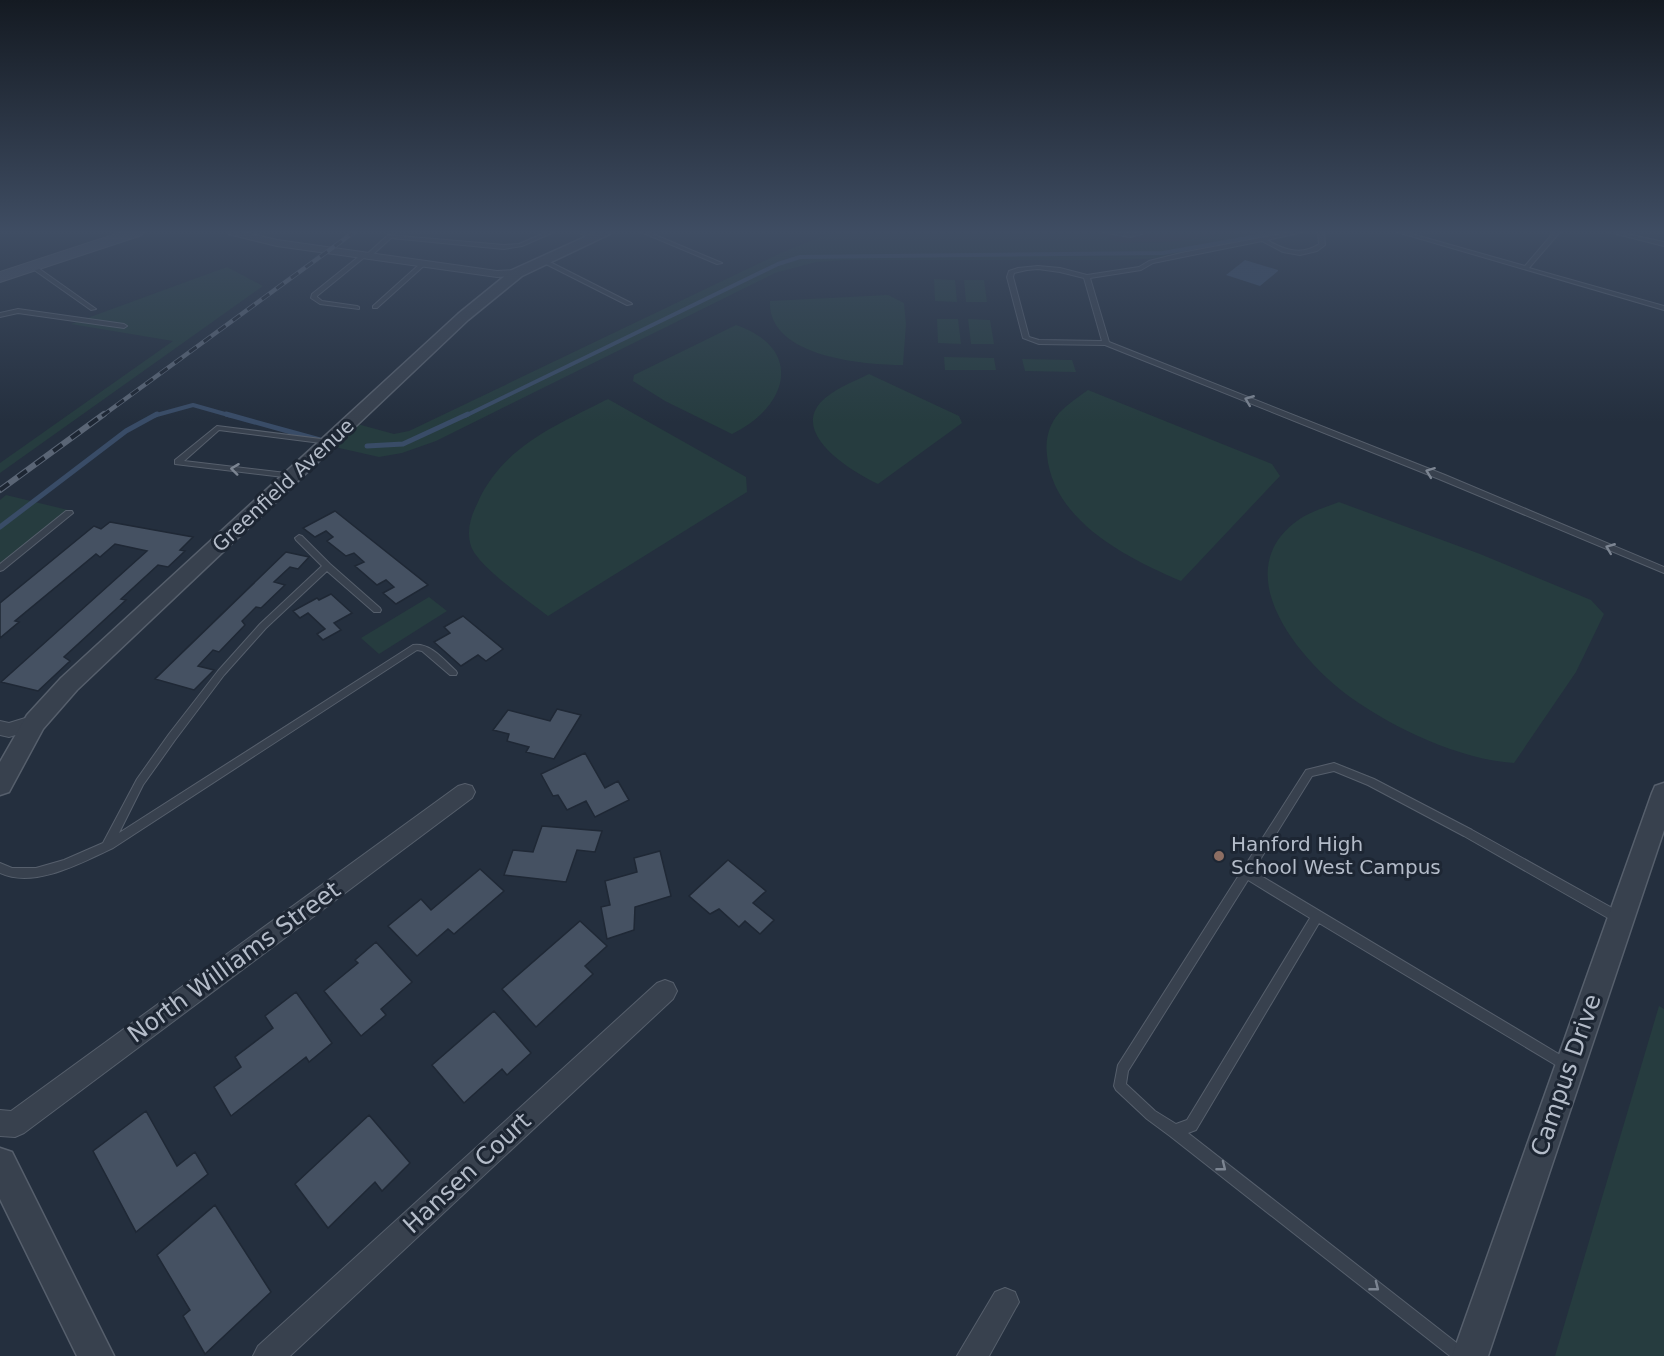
<svg xmlns="http://www.w3.org/2000/svg" width="1664" height="1356" font-family="'DejaVu Sans',sans-serif">
	<style>
		.medical { fill: #32303f }
		.green { fill: #263c3f }
		.water { fill: #394c67 }
		.lines { fill: none; stroke-linecap: round; stroke-linejoin: round }
		.stream-far1 { stroke: #394c67; stroke-width: 4 }
		.stream { stroke: #394c67; stroke-width: 5 }
		.building { fill: #455162; stroke: #1f2835; stroke-width: 1.5 }
		.service-casing { stroke: #565f6c; stroke-width: 2 }
		.minor-casing { stroke: #565f6c; stroke-width: 2 }
		.tertiary-casing { stroke: #565f6c; stroke-width: 3 }
		.secondary-casing { stroke: #565f6c; stroke-width: 2 }
		.service { fill: #38414e; fill-rule: evenodd }
		.minor { fill: #38414e; fill-rule: evenodd }
		.tertiary { fill: #38414e; fill-rule: evenodd }
		.secondary { fill: #465061; fill-rule: evenodd }
		.rail-far1-casing { stroke: #5a6575; stroke-width: 4.5 }
		.rail-casing { stroke: #5a6575; stroke-width: 6 }
		.rail-far1 { stroke: #1d2633; stroke-width: 3; stroke-dasharray: 9; stroke-linecap: butt }
		.rail { stroke: #1d2633; stroke-width: 4; stroke-dasharray: 11; stroke-linecap: butt }
		.oneway { stroke: #7c8592 }
		.education-dot { fill: #8d6e63; stroke: #1d2633; stroke-width: 2 }
		.labels { text-anchor: middle; dominant-baseline: central; stroke-width: 6; stroke-linejoin: round; paint-order: stroke }
		.street-label { font-size: 20px; fill: #b4bcc9; stroke: #1d2633 }
		.poi-label { font-size: 20px; fill: #b4bcc9; stroke: #1d2633; text-anchor: start }
		.near-street-label { font-size: 24px; fill: #b4bcc9; stroke: #1d2633 }
	</style>
	<rect width="100%" height="100%" fill="#242f3e"/>
	<!-- medical -->
	<path class="medical" d="M1092 232H1237L1171 242 1121 243Z"/>
	<!-- green -->
	<path class="green" d="M832 232H1092L1121 243 1171 242 1237 232H1317L1184 257 1124 260H846L816 262 775 273 436 441 402 453 379 457 326 445 350 422 394 434 409 431 783 252Z
		M227 267 263 286 0 473V463L173 341 71 324Z
		M934 279 955 280 957 302 935 301Z
		M964 280H984L987 302H966Z
		M888 295 904 303 906 324 903 365C864 365 767 357 770 301Z
		M937 319H958L961 344 938 343Z
		M968 319 990 320 994 344H971Z
		M736 325C805 349 788 407 732 434L665 401 633 381 634 375Z
		M944 357 994 358 996 370H945Z
		M1022 359 1072 360 1076 372 1025 371Z
		M869 374 959 416 962 423 878 484C854 473 792 436 820 403 833 389 853 382 869 374Z
		M1088 390 1272 464 1280 476 1181 581C1127 558 1053 521 1047 455 1045 439 1049 425 1059 413 1068 404 1078 397 1088 390Z
		M608 399 746 477 747 492 548 616C529 601 478 567 471 546 466 530 471 516 478 502 503 446 557 425 608 399Z
		M6 495 68 510 0 565V500Z
		M1339 502 1480 554 1591 600 1604 614 1576 672 1514 763C1461 760 1393 728 1350 697 1303 663 1228 577 1293 524 1306 513 1323 508 1339 502Z
		M429 597 447 611 379 654 361 638Z
		M1659 1006 1664 1009V1356H1555Z"/>
	<!-- water -->
	<path class="water" d="M1245 260 1278 270V271L1260 286 1226 275Z"/>
	<g class="lines">
		<!-- stream-far1 -->
		<path class="stream-far1" d="M153 416 193 405 232 416
			M465 416 778 264 800 257 1163 253 1280 232"/>
		<!-- stream -->
		<path class="stream" d="M226 414 320 440
			M367 446 403 444 468 414
			M0 527 126 431 157 414"/>
	</g>
	<!-- building -->
	<path class="building" d="M335 511 428 585 396 604 383 593 394 587 386 580 377 585 355 566 364 562 354 553 346 556 327 541 333 537 326 531 315 537 303 528Z
		M110 522 193 537 180 550 185 551 168 567 158 565 121 599 126 600 64 657 70 661 38 691 1 682 147 551 115 544 100 557 96 554 15 621 19 622 0 638V603L94 526 101 529Z
		M286 552 309 557 298 569 290 567 274 582 285 585 261 608 256 607 242 621 245 625 219 652 213 650 198 666 214 670 194 690 155 679Z
		M331 594 352 613 334 623 341 630 323 640 317 634 325 629 308 613 300 618 293 611 317 598 319 600Z
		M463 616 503 649 486 661 478 655 461 666 434 642 450 633 444 627Z
		M557 709 581 715 554 759 526 752 529 747 507 741 509 734 493 730 508 710 550 721Z
		M585 753 605 788 618 781 629 800 595 817 586 801 567 810 558 795 553 796 541 774Z
		M542 826 602 831 595 852 577 850 566 882 504 875 513 850 533 852Z
		M660 851 671 896 635 907 634 930 607 939 601 907 610 905 605 881 637 872 634 858Z
		M728 860 766 891 753 903 774 920 760 934 745 921 739 927 719 909 710 914 689 896Z
		M480 869 504 891 454 934 448 929 417 956 388 926 421 899 431 910Z
		M580 921 607 946 585 966 593 974 536 1027 502 989Z
		M376 942 412 982 381 1009 386 1015 361 1036 324 991 358 963 355 960Z
		M296 992 332 1043 309 1062 306 1057 231 1116 214 1087 241 1067 235 1057 273 1028 265 1016Z
		M494 1011 531 1053 507 1075 502 1069 464 1103 432 1065Z
		M146 1111 177 1166 195 1152 208 1174 136 1232 93 1151Z
		M369 1115 410 1163 382 1191 375 1182 328 1228 295 1184Z
		M215 1205 271 1292 205 1354 183 1316 190 1310 157 1255Z"/>
	<g class="lines">
		<!-- service casing -->
		<g class="service-casing">
			<path id="service" d="M547 232H554L522 246 504 249 391 238 370 257 366 256 317 296V297L322 301 357 306 359 307V309L320 304 311 298 312 294 362 254 366 255 388 235 504 245 519 244Z
				M578 232H585L595 238 590 239Z
				M641 232H648L722 263 717 264Z
				M1102 232 1130 233 1149 232 1130 237Z
				M1292 232H1303L1267 240C1285 250 1301 256 1319 244L1318 232H1324L1325 245 1317 251 1300 255 1283 252 1262 241 1153 263 1141 270 1090 278 1109 342 1445 475 1664 567V573L1439 479 1105 345 1039 344 1023 338 1007 277 1009 271 1018 268 1038 266 1060 268 1087 275 1139 267 1149 261 1181 253ZM1038 269 1060 272 1084 278 1102 341 1039 340 1029 337 1013 277 1014 273 1027 270Z
				M1397 232H1405L1525 266 1554 232H1560L1529 268 1664 306V310Z
				M1609 232H1618L1664 242V246Z
				M542 258 631 303 632 304 627 305 540 261 539 260Z
				M422 262 427 263 377 308H373V306Z
				M30 265H34L96 309 91 310 30 267Z
				M18 309 124 324 127 326 124 328 18 313 0 317V313Z
				M217 426 329 440 333 442 329 444 219 430 184 461 295 474 296 476 292 478 175 464V460Z
				M66 511H72L73 513 3 570 0 571V564Z
				M299 535 302 536 330 564 380 608 381 610 380 612H374L327 571 266 628 224 675 175 740 143 785 119 833 413 645C430 642 444 660 456 671L457 673 456 675H450L422 651 417 650 113 848C81 863 34 889 0 873V863L12 868H36L64 860 103 843 137 779 169 734 218 671 260 624 322 566 296 540 295 538Z
				M1334 763 1374 779 1472 830 1623 914 1625 918 1623 922 1619 923 1615 922 1464 836 1368 785 1334 771 1312 776 1253 871 1572 1062 1574 1066 1572 1070 1568 1072 1564 1070 1319 923 1196 1130 1188 1133 1467 1351 1469 1356H1450L1170 1136 1147 1119 1116 1090 1114 1086 1118 1065 1306 770ZM1248 880 1310 918 1187 1120 1176 1124 1155 1111 1126 1084 1128 1071Z"/>
		</g>
		<!-- minor casing -->
		<g class="minor-casing">
			<path id="minor" d="M227 232H244L277 240 497 271 517 270 523 273 517 276 497 277 277 246 228 234Z
				M35 715 42 717 44 722 42 727 9 737 0 735V721L9 723Z
				M465 784 472 786 475 792 472 798 24 1133 15 1137 0 1136V1110L11 1111 458 786Z
				M665 980 673 983 677 991 673 999 290 1356H253L258 1346 657 983Z
				M1005 1288 1015 1292 1019 1302 989 1356H957L995 1292Z"/>
		</g>
		<!-- tertiary casing -->
		<g class="tertiary-casing">
			<path id="tertiary" d="M596 232H614L522 276 468 320 77 690 43 729 9 792 0 795V762L27 715 61 678 458 314 512 270Z
				M1664 783V830L1488 1356H1452L1652 793 1655 786Z
				M0 1148 12 1152 114 1356H77L0 1199Z"/>
		</g>
		<!-- secondary casing -->
		<g class="secondary-casing">
			<path id="secondary" d="M122 232H144L142 235 0 282V272Z"/>
		</g>
		<!-- service -->
		<use href="#service" class="service"/>
		<!-- minor -->
		<use href="#minor" class="minor"/>
		<!-- tertiary -->
		<use href="#tertiary" class="tertiary"/>
		<!-- secondary -->
		<use href="#secondary" class="secondary"/>
		<!-- rail-far1 casing -->
		<g class="rail-far1-casing">
			<path id="rail-far1" d="M102 416 354 232"/>
		</g>
		<!-- rail casing -->
		<g class="rail-casing">
			<path id="rail" d="M0 490 104 414"/>
		</g>
		<!-- rail-far1 -->
		<use href="#rail-far1" class="rail-far1"/>
		<!-- rail -->
		<use href="#rail" class="rail"/>
	</g>
	<!-- one-way arrows -->
	<defs><path id="oneway-chevron" d="M-2-3.5L2.5 0L-2 3.5" fill="none" stroke-width="1.6" stroke-linecap="round" stroke-linejoin="round" transform="scale(1.5)"/></defs>
	<g class="oneway">
		<use href="#oneway-chevron" transform="translate(1249 400) rotate(-158)"/>
		<use href="#oneway-chevron" transform="translate(235 469) rotate(-173)"/>
		<use href="#oneway-chevron" transform="translate(1430 472) rotate(-159)"/>
		<use href="#oneway-chevron" transform="translate(1610 548) rotate(-158)"/>
		<use href="#oneway-chevron" transform="translate(1222 1167) rotate(38)"/>
		<use href="#oneway-chevron" transform="translate(1375 1287) rotate(38)"/>
	</g>
	<!-- sky -->
	<linearGradient id="sky" x2="0" y2="1"><stop stop-color="#141a22"/><stop offset="0.55" stop-color="#3f4d63"/><stop offset="1" stop-color="#3f4d63" stop-opacity="0"/></linearGradient>
	<rect width="1664" height="422" fill="url(#sky)"/>
	<!-- markers -->
	<circle class="education-dot" cx="1219" cy="856" r="6"/>
	<g class="labels">
		<!-- street labels -->
		<g class="street-label">
			<text transform="translate(283 485) rotate(-43)">Greenfield Avenue</text>
		</g>
		<!-- poi labels -->
		<g class="poi-label">
			<text x="1231" y="844">Hanford High<tspan x="1231" dy="23">School West Campus</tspan></text>
		</g>
		<!-- near-street labels -->
		<g class="near-street-label">
			<text transform="translate(234 962) rotate(-36)">North Williams Street</text>
			<text transform="translate(1566 1075) rotate(-71)">Campus Drive</text>
			<text transform="translate(467 1173) rotate(-43)">Hansen Court</text>
		</g>
	</g>
</svg>
